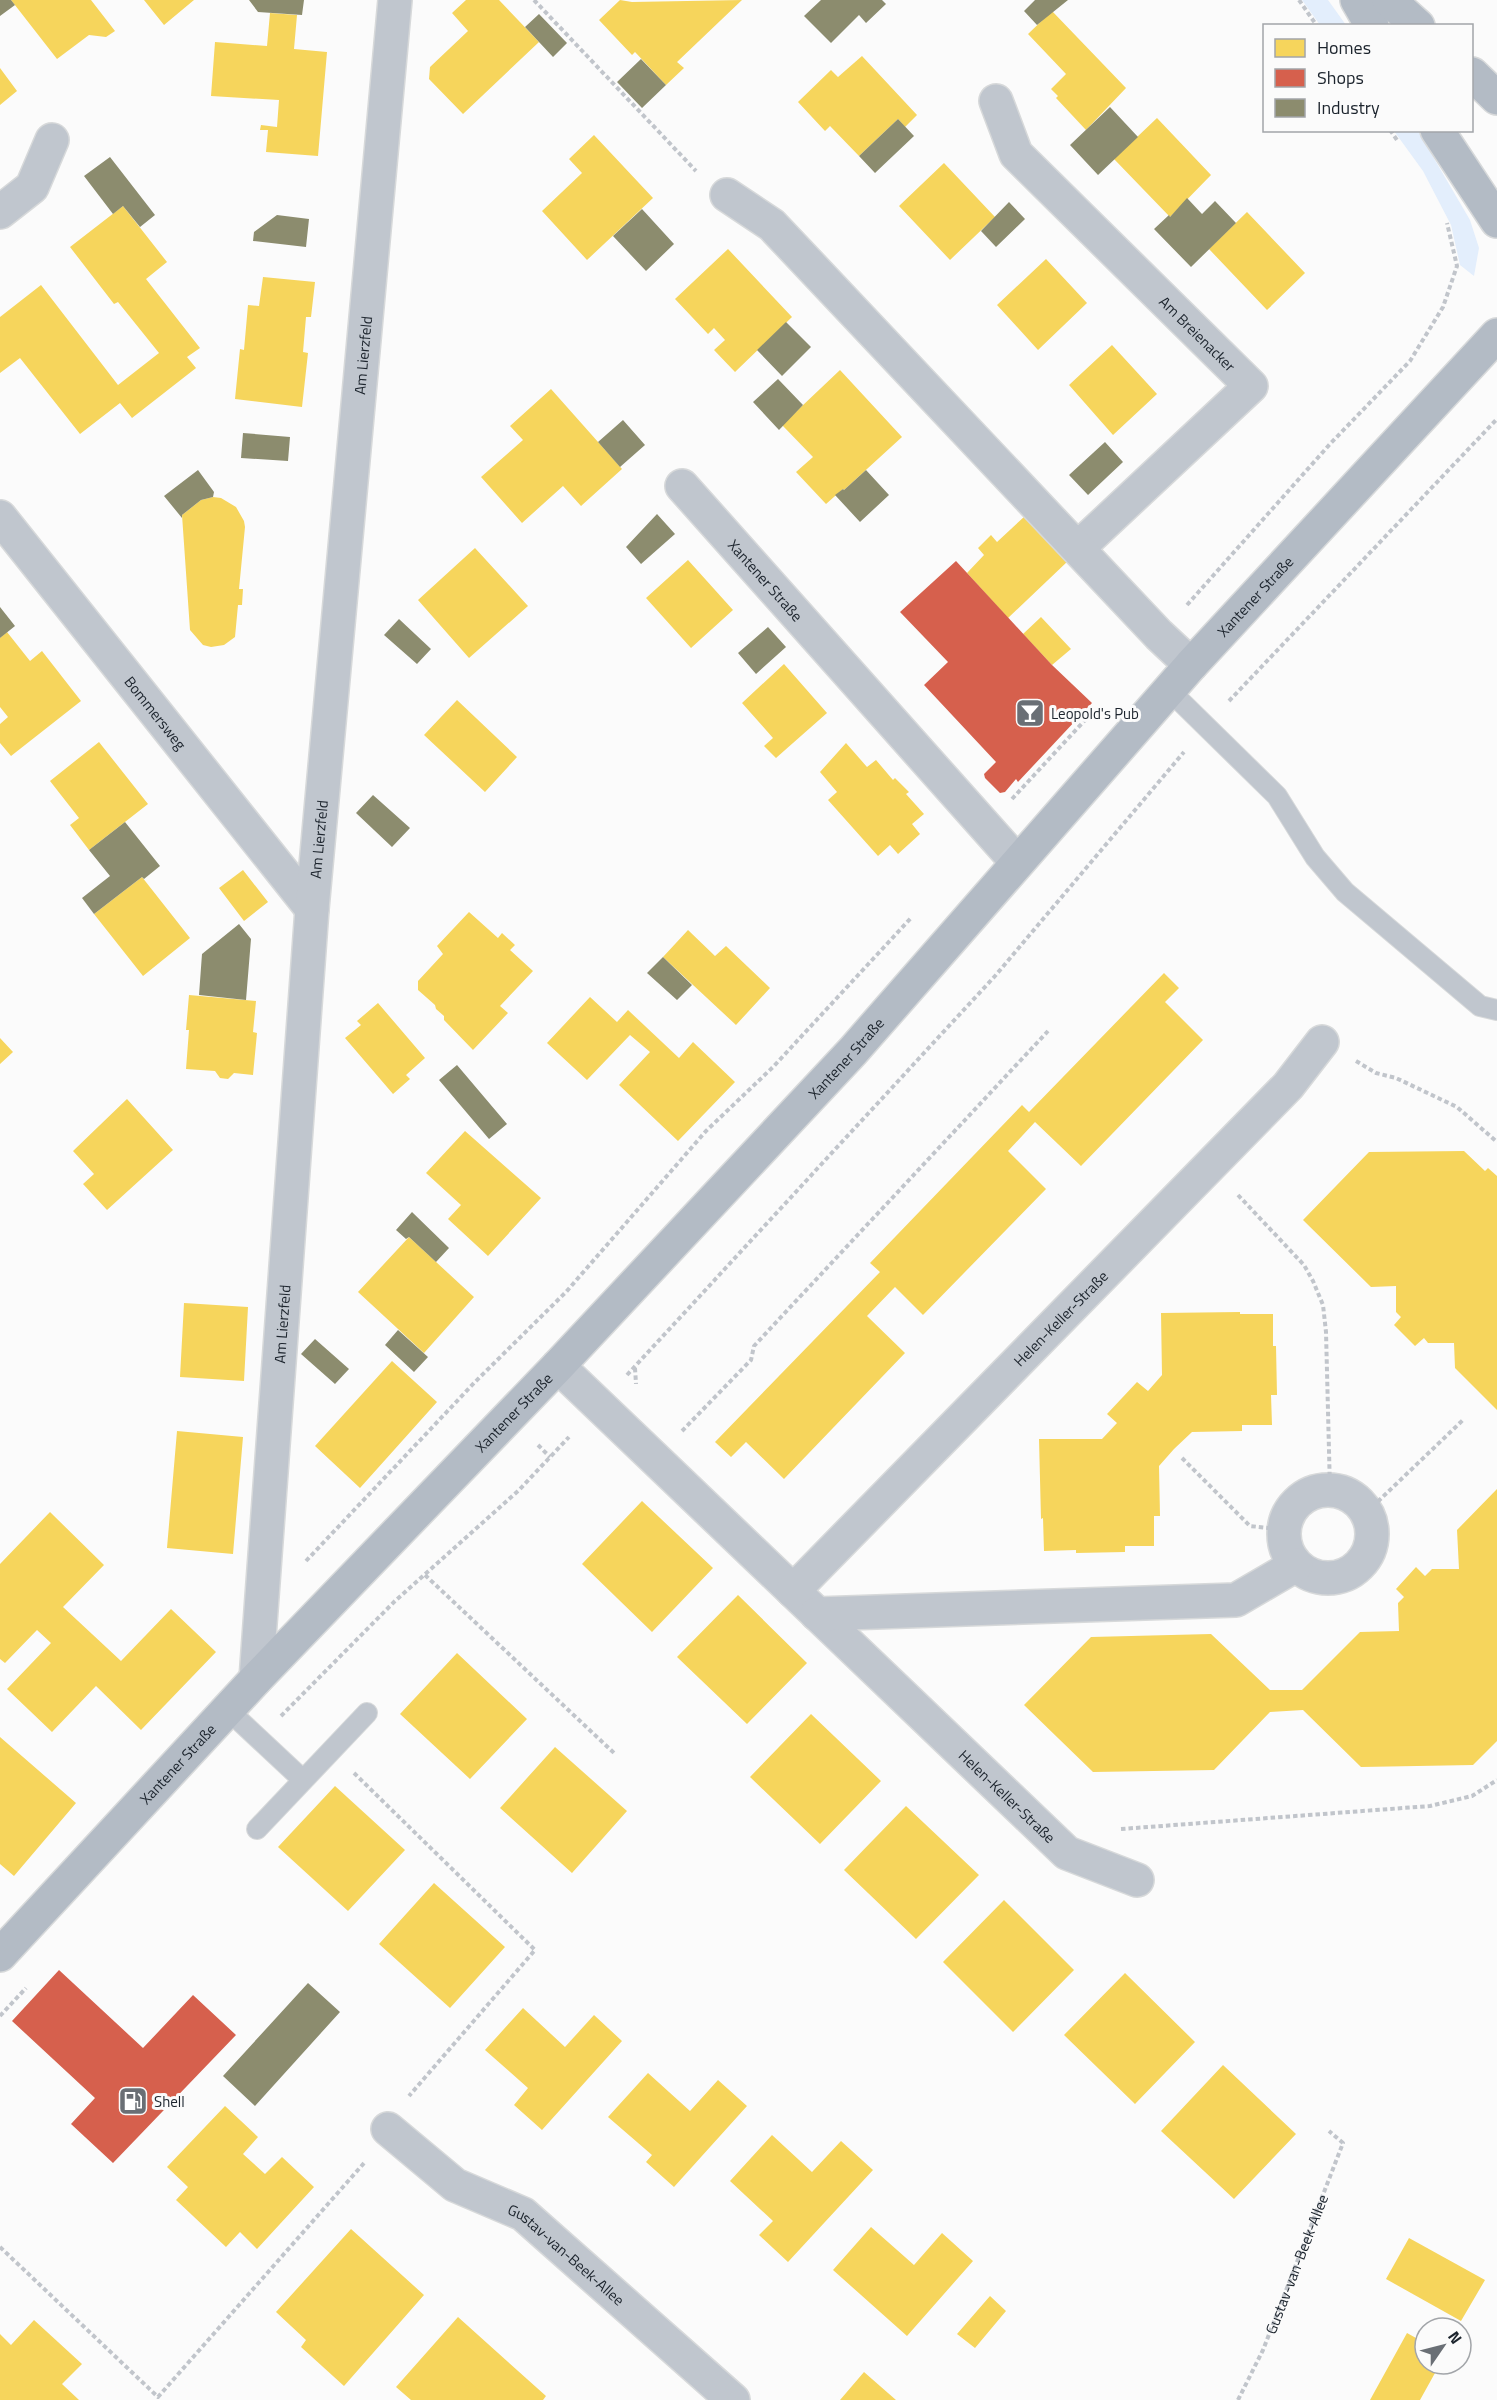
<svg xmlns="http://www.w3.org/2000/svg" width="1497" height="2400" font-family="'Titillium Web',sans-serif">
	<style>
		.green { fill: #e3eefc }
		.homes { fill: #f6d55c }
		.shops { fill: #d6604d }
		.industry { fill: #8c8c6e }
		.lines { fill: none; stroke-linecap: round; stroke-linejoin: round }
		.service-casing { stroke: #d7d9da; stroke-width: 22 }
		.minor-casing { stroke: #d7d9da; stroke-width: 36 }
		.secondary-casing { stroke: #d7d9da; stroke-width: 36 }
		.path { stroke: #c1c5cb; stroke-width: 4; stroke-dasharray: 4.5 3; stroke-linecap: butt }
		.service { stroke: #c0c6ce; stroke-width: 20 }
		.minor { stroke: #c0c6ce; stroke-width: 33 }
		.secondary { stroke: #b3bbc5; stroke-width: 33 }
		.labels { text-anchor: middle; dominant-baseline: central; stroke-width: 6; stroke-linejoin: round; paint-order: stroke }
		.street-label { font-size: 15px; fill: #1c242d; stroke: #fbfbfb }
		.poi-label { font-size: 15px; fill: #1c242d; stroke: #fbfbfb; text-anchor: start }
	</style>
	<rect width="100%" height="100%" fill="#fbfbfb"/>
	<!-- green -->
	<path class="green" d="M1302 0H1328L1346 25H1320Z
		M1394 131H1418L1470 220 1479 248 1474 276 1460 265 1451 225 1423 171Z"/>
	<!-- homes -->
	<path class="homes" d="M11 0H91L115 31 106 37 89 35 57 59Z
		M144 0H194L164 25Z
		M466 0H499L539 42 463 114 429 79 430 67 468 31 452 13Z
		M620 0 632 2 742 0 677 62 684 68 666 85 635 52 632 55 599 20Z
		M1052 11 1126 88 1086 130 1056 98 1058 96 1051 89 1066 74 1028 34Z
		M270 13 297 15 294 49 327 52 318 156 266 152 268 130H260L261 125 277 127 279 100 211 96 215 42 267 46Z
		M862 56 917 115 905 127 898 119 859 156 830 126 825 131 798 102 831 70 838 77Z
		M0 68 17 91 0 105Z
		M1157 118 1211 175 1170 217 1114 159Z
		M594 135 653 198 587 260 542 211 582 173 569 159Z
		M944 163 995 217 950 260 899 206Z
		M123 206 167 262 146 279 200 348 187 357 196 368 132 418 120 403 80 434 20 358 0 373V317L41 285 118 385 159 353 118 302 114 304 70 247Z
		M1247 212 1305 273 1267 310 1209 249Z
		M728 249 792 317 735 372 714 350 725 340 714 328 708 334 675 299Z
		M1046 259 1087 303 1038 350 997 305Z
		M263 277 315 282 311 317H306L303 352 308 353 302 407 235 399 240 349 244 350 248 305 259 306Z
		M1112 345 1157 394 1113 435 1069 385Z
		M840 370 902 437 844 490 843 489 826 504 796 472 813 457 782 425Z
		M551 389 622 469 581 506 563 486 522 523 481 477 523 440 510 426Z
		M213 497 221 498 236 507 244 521 245 527 239 589H243L242 605H238L235 637 224 645 211 647 203 645 190 630 182 515 201 500Z
		M1025 516 1068 561 1008 618 967 573 984 555 978 548 991 535 997 542Z
		M475 548 528 606 469 658 418 600Z
		M688 560 733 610 691 648 646 598Z
		M1041 617 1071 649 1052 665 1023 634Z
		M7 632 30 661 42 651 81 701 11 756 0 743V724L8 717 0 707V638Z
		M784 664 827 713 776 758 764 746 773 738 742 703Z
		M457 700 517 757 485 792 424 735Z
		M99 742 148 804 89 850 70 825 79 818 50 781Z
		M846 743 867 767 876 760 893 780 895 778 909 792 906 794 924 814 912 824 920 834 898 854 890 845 878 856 828 800 837 792 820 772Z
		M243 870 268 902 244 921 219 888Z
		M142 877 190 938 143 976 94 914Z
		M469 912 498 938 502 933 515 945 510 950 533 971 500 1006 508 1013 473 1050 444 1020V1016L436 1009 435 1005 418 990V981L443 954 437 946Z
		M688 930 715 956 726 946 770 988 736 1025 663 957Z
		M1164 973 1179 988 1165 1002 1203 1040 1081 1166 1035 1122 1008 1151 1046 1189 923 1315 895 1287 867 1316 905 1353 784 1479 746 1442 731 1457 715 1442 880 1272 870 1263 1022 1105 1029 1112Z
		M189 995 256 1001 253 1032 257 1033 253 1075 234 1073 228 1079 220 1078 215 1071 186 1069 189 1030H186Z
		M590 997 617 1022 628 1010 679 1058 693 1042 735 1082 678 1141 619 1085 650 1052 630 1035 587 1080 547 1043Z
		M378 1003 425 1058 406 1075 410 1079 393 1094 345 1038 361 1025 357 1021Z
		M0 1038 13 1052 0 1064Z
		M127 1099 173 1150 107 1210 83 1184 94 1174 73 1151Z
		M465 1131 541 1198 488 1256 448 1219 461 1205 426 1173Z
		M1464 1151 1485 1171 1488 1168 1497 1176V1410L1455 1368 1454 1343H1428L1424 1338 1415 1346 1394 1325 1401 1317 1396 1312V1286L1371 1287 1303 1220 1369 1152Z
		M409 1237 474 1297 424 1353 358 1292Z
		M184 1303 248 1307 244 1381 180 1377Z
		M1240 1312V1314H1273V1346H1276L1277 1395H1271L1272 1425H1242V1431L1192 1432 1174 1449 1159 1466 1160 1516H1154V1546H1125V1552L1076 1553V1550L1044 1551 1043 1518 1041 1519 1039 1439H1102L1117 1423 1107 1414 1137 1382 1148 1391 1162 1375 1161 1313Z
		M392 1361 437 1402 360 1488 315 1446Z
		M177 1431 243 1437 233 1554 167 1548Z
		M1497 1489V1741L1473 1765 1361 1767 1303 1710 1270 1712 1214 1770 1093 1772 1024 1705 1091 1637 1211 1634 1270 1690H1302L1360 1632 1399 1631 1398 1603 1404 1597 1396 1589 1416 1567 1425 1576 1432 1569H1459L1457 1530Z
		M642 1501 713 1568 652 1632 582 1564Z
		M50 1512 104 1565 63 1607 121 1661 171 1609 216 1652 141 1730 96 1686 52 1732 7 1689 51 1643 37 1630 5 1663 0 1659V1564Z
		M738 1595 807 1663 747 1724 677 1657Z
		M457 1653 527 1719 470 1779 400 1714Z
		M811 1714 881 1781 820 1844 750 1777Z
		M0 1737 76 1803 14 1876 0 1864Z
		M555 1747 627 1811 572 1873 500 1808Z
		M335 1786 405 1850 348 1911 278 1847Z
		M906 1806 979 1875 916 1939 844 1870Z
		M434 1883 505 1947 450 2008 379 1944Z
		M1004 1900 1074 1970 1013 2032 943 1962Z
		M1125 1973 1195 2042 1135 2104 1064 2035Z
		M523 2008 565 2047 594 2015 622 2041 542 2130 514 2105 528 2088 485 2050Z
		M1223 2065 1296 2134 1234 2199 1161 2131Z
		M648 2073 690 2111 718 2080 747 2106 674 2187 646 2162 652 2155 608 2117Z
		M225 2106 258 2137 243 2154 265 2174 282 2157 314 2187 257 2249 240 2232 226 2247 176 2200 188 2187 167 2167Z
		M772 2135 812 2172 841 2141 873 2170 788 2262 759 2235 773 2221 730 2181Z
		M871 2227 914 2265 942 2233 973 2261 907 2336 833 2270Z
		M351 2229 424 2295 344 2386 301 2347 306 2340 276 2312Z
		M1409 2238 1485 2280 1461 2321 1386 2279Z
		M990 2296 1006 2311 975 2348 957 2334Z
		M458 2317 546 2396 543 2400H411L396 2387Z
		M34 2320 82 2364 62 2384 79 2400H0V2334L11 2345Z
		M1407 2333 1425 2343V2364H1440L1420 2400H1370Z
		M864 2372 896 2400H840Z"/>
	<!-- shops -->
	<path class="shops" d="M956 561 1052 665 1092 703 1018 782 1016 779 1005 792 1000 793 985 778 984 774 996 762 924 685 948 662 900 612Z
		M59 1970 143 2048 193 1995 236 2035 113 2163 71 2124 95 2098 12 2021Z"/>
	<!-- industry -->
	<path class="industry" d="M0 0H11L15 5 0 16Z
		M249 0H304L302 15 258 12Z
		M821 0H882L886 4 866 23 859 15 831 43 804 16Z
		M1035 0H1068L1037 25 1024 11Z
		M539 14 567 43 553 57 525 27Z
		M641 59 666 85 642 108 617 82Z
		M1110 107 1138 137 1098 175 1070 145Z
		M898 119 914 136 875 173 859 156Z
		M110 157 155 215 140 227 123 206 113 214 84 176Z
		M1187 198 1202 214 1215 201 1236 223 1191 267 1154 229 1169 215 1170 217Z
		M1009 202 1025 219 996 247 981 231Z
		M642 209 674 244 646 271 613 236Z
		M277 215 309 219 306 247 253 241 254 232Z
		M786 322 811 347 782 376 757 350Z
		M778 379 803 405 779 430 753 402Z
		M623 420 645 445 620 467 598 442Z
		M243 433 290 437 288 461 241 458Z
		M1105 442 1123 462 1088 495 1069 475Z
		M198 470 214 492 213 497 201 500 182 515V518L164 496Z
		M866 470 889 495 860 522 835 495 843 489 844 490Z
		M657 514 675 534 641 564 626 547Z
		M0 607 15 626 0 638Z
		M399 619 431 649 417 664 384 635Z
		M768 627 786 647 756 674 738 653Z
		M373 795 410 828 392 847 356 813Z
		M125 822 160 866 144 879 142 877 94 914 82 898 110 876 89 850Z
		M239 924 251 939 246 1000 199 995 202 954Z
		M663 957 692 985 677 1000 647 973Z
		M457 1065 507 1124 489 1139 439 1080Z
		M412 1212 449 1248 436 1262 409 1237 406 1239 396 1230Z
		M398 1330 428 1357 414 1372 385 1345Z
		M315 1339 349 1369 335 1384 301 1354Z
		M308 1983 340 2012 255 2106 223 2076Z"/>
	<g class="lines">
		<!-- service casing -->
		<g class="service-casing">
			<path id="service" d="M1169 690 1277 796 1315 857 1345 892 1480 1006 1497 1010
				M228 1710 303 1780
				M257 1829 367 1713"/>
		</g>
		<!-- minor casing -->
		<g class="minor-casing">
			<g id="minor">
				<path id="s2" d="M996 101 1016 154 1251 386 1078 548"/>
				<path d="M727 195 772 225 1159 635 1191 665"/>
				<path d="M0 212 32 187 52 140"/>
				<path id="s3" d="M682 486 1017 862"/>
				<path id="s4" d="M0 517 312 909"/>
				<path id="s5" d="M558 1366 1067 1853 1137 1880"/>
				<circle cx="1328" cy="1534" r="44"/>
				<path id="s6" d="M793 1591 1288 1086 1322 1042"/>
				<path d="M817 1614 1236 1600 1296 1565"/>
				<path id="s7" d="M256 1679 312 909 395 0"/>
				<path id="s8" d="M388 2129 455 2185 523 2214 733 2400"/>
			</g>
		</g>
		<!-- secondary casing -->
		<g class="secondary-casing">
			<g id="secondary">
				<path d="M1357 0 1372 26"/>
				<path d="M1389 0 1418 26"/>
				<path d="M1472 74 1497 98"/>
				<path d="M1437 130 1497 221"/>
				<path id="s9" d="M0 1955 256 1679 558 1366 853 1051 1191 665 1497 335"/>
			</g>
		</g>
		<!-- path -->
		<g class="path">
			<path d="M534 0 696 171"/>
			<path d="M1299 0 1317 26"/>
			<path d="M1390 130 1397 140"/>
			<path d="M1187 605 1330 444 1410 361 1443 307 1457 266 1447 223"/>
			<path d="M1229 701 1497 419"/>
			<path d="M1012 799 1087 718"/>
			<path d="M1356 1061 1376 1073 1396 1078 1457 1107 1497 1142"/>
			<path d="M1238 1195 1304 1265 1313 1281 1323 1305 1326 1332 1330 1490"/>
			<path d="M635 1368 636 1384"/>
			<path d="M627 1375 995 976 1184 752"/>
			<path d="M682 1431 751 1360 754 1346 1048 1031"/>
			<path d="M538 1445 550 1457"/>
			<path d="M1182 1458 1250 1526 1278 1529"/>
			<path d="M1367 1512 1464 1419"/>
			<path d="M306 1561 475 1382 566 1292 706 1131 773 1067 911 918"/>
			<path d="M425 1575 614 1753"/>
			<path d="M281 1716 395 1601 519 1490 569 1437"/>
			<path d="M354 1773 535 1950 409 2096"/>
			<path d="M1121 1829 1430 1806 1472 1796 1497 1780"/>
			<path d="M0 2016 26 1988"/>
			<path d="M0 2247 158 2397 365 2162"/>
			<path id="s1" d="M1238 2400 1263 2350 1343 2143 1329 2131"/>
		</g>
		<!-- service -->
		<use href="#service" class="service"/>
		<!-- minor -->
		<use href="#minor" class="minor"/>
		<!-- secondary -->
		<use href="#secondary" class="secondary"/>
	</g>
	<!-- icons -->
	<defs>
		<g id="bar-square" transform="scale(1.5)"><rect x="-9" y="-9" width="18" height="18" rx="4" fill="#6a6f75" stroke="#fbfbfb"/><path d="M-6-5H6L.8 .8V4.5H3.5V6h-7V4.5H-.8V.8Z" fill="#fff"/></g>
		<g id="fuel-square" transform="scale(1.5)"><rect x="-9" y="-9" width="18" height="18" rx="4" fill="#6a6f75" stroke="#fbfbfb"/><path d="M-5.5-6h7V0h2V4h1.3V-2.5L3-4.5l.8-.8L6-3V5H2.5V1h-1V6h-7ZM-4.2-4.7v3.2H.2V-4.7Z" fill="#fff"/></g>
	</defs>
	<g fill-rule="evenodd">
		<use href="#bar-square" x="1030" y="713"/>
		<use href="#fuel-square" x="133" y="2101"/>
	</g>
	<g class="labels">
		<!-- street labels -->
		<g class="street-label">
			<text stroke="none"><textPath href="#s2" startOffset="312">Am Breienacker</textPath></text>
			<text stroke="none"><textPath href="#s7" startOffset="1328">Am Lierzfeld</textPath></text>
			<text stroke="none"><textPath href="#s3" startOffset="126">Xantener Straße</textPath></text>
			<text stroke="none"><textPath href="#s9" startOffset="1850">Xantener Straße</textPath></text>
			<text stroke="none"><textPath href="#s4" startOffset="250">Bommersweg</textPath></text>
			<text stroke="none"><textPath href="#s7" startOffset="842">Am Lierzfeld</textPath></text>
			<text stroke="none"><textPath href="#s9" startOffset="1233">Xantener Straße</textPath></text>
			<text stroke="none"><textPath href="#s6" startOffset="382">Helen-Keller-Straße</textPath></text>
			<text stroke="none"><textPath href="#s7" startOffset="356">Am Lierzfeld</textPath></text>
			<text stroke="none"><textPath href="#s9" startOffset="747">Xantener Straße</textPath></text>
			<text stroke="none"><textPath href="#s9" startOffset="261">Xantener Straße</textPath></text>
			<text stroke="none"><textPath href="#s5" startOffset="622">Helen-Keller-Straße</textPath></text>
			<text stroke="none"><textPath href="#s8" startOffset="220">Gustav-van-Beek-Allee</textPath></text>
			<text stroke="none"><textPath href="#s1" startOffset="148">Gustav-van-Beek-Allee</textPath></text>
		</g>
		<!-- poi labels -->
		<g class="poi-label">
			<text x="1051" y="713">Leopold's Pub</text>
			<text x="154" y="2101">Shell</text>
		</g>
	</g>
	<!-- legend -->
	<rect x="1263" y="24" width="210" height="108" fill="#fbfbfb" stroke="#a2a5a9" stroke-width="1.5"/>
	<rect x="1275" y="39" width="30" height="18" fill="#f6d55c" stroke="#a2a5a9" stroke-width="1.5"/>
	<text x="1317" y="54" font-size="18" fill="#1c242d">Homes</text>
	<rect x="1275" y="69" width="30" height="18" fill="#d6604d" stroke="#a2a5a9" stroke-width="1.5"/>
	<text x="1317" y="84" font-size="18" fill="#1c242d">Shops</text>
	<rect x="1275" y="99" width="30" height="18" fill="#8c8c6e" stroke="#a2a5a9" stroke-width="1.5"/>
	<text x="1317" y="114" font-size="18" fill="#1c242d">Industry</text>
	<!-- north arrow -->
	<g transform="translate(1443 2346) rotate(55)"><circle r="28" fill="#fbfbfb" stroke="#a2a5a9" stroke-width="1.5"/>
	<path d="M0-4.5L10 22L0 15L-10 22Z" fill="#6a6f75"/>
	<text y="-9" font-size="16" font-weight="bold" text-anchor="middle" fill="#1c242d">N</text>
	</g>
</svg>
